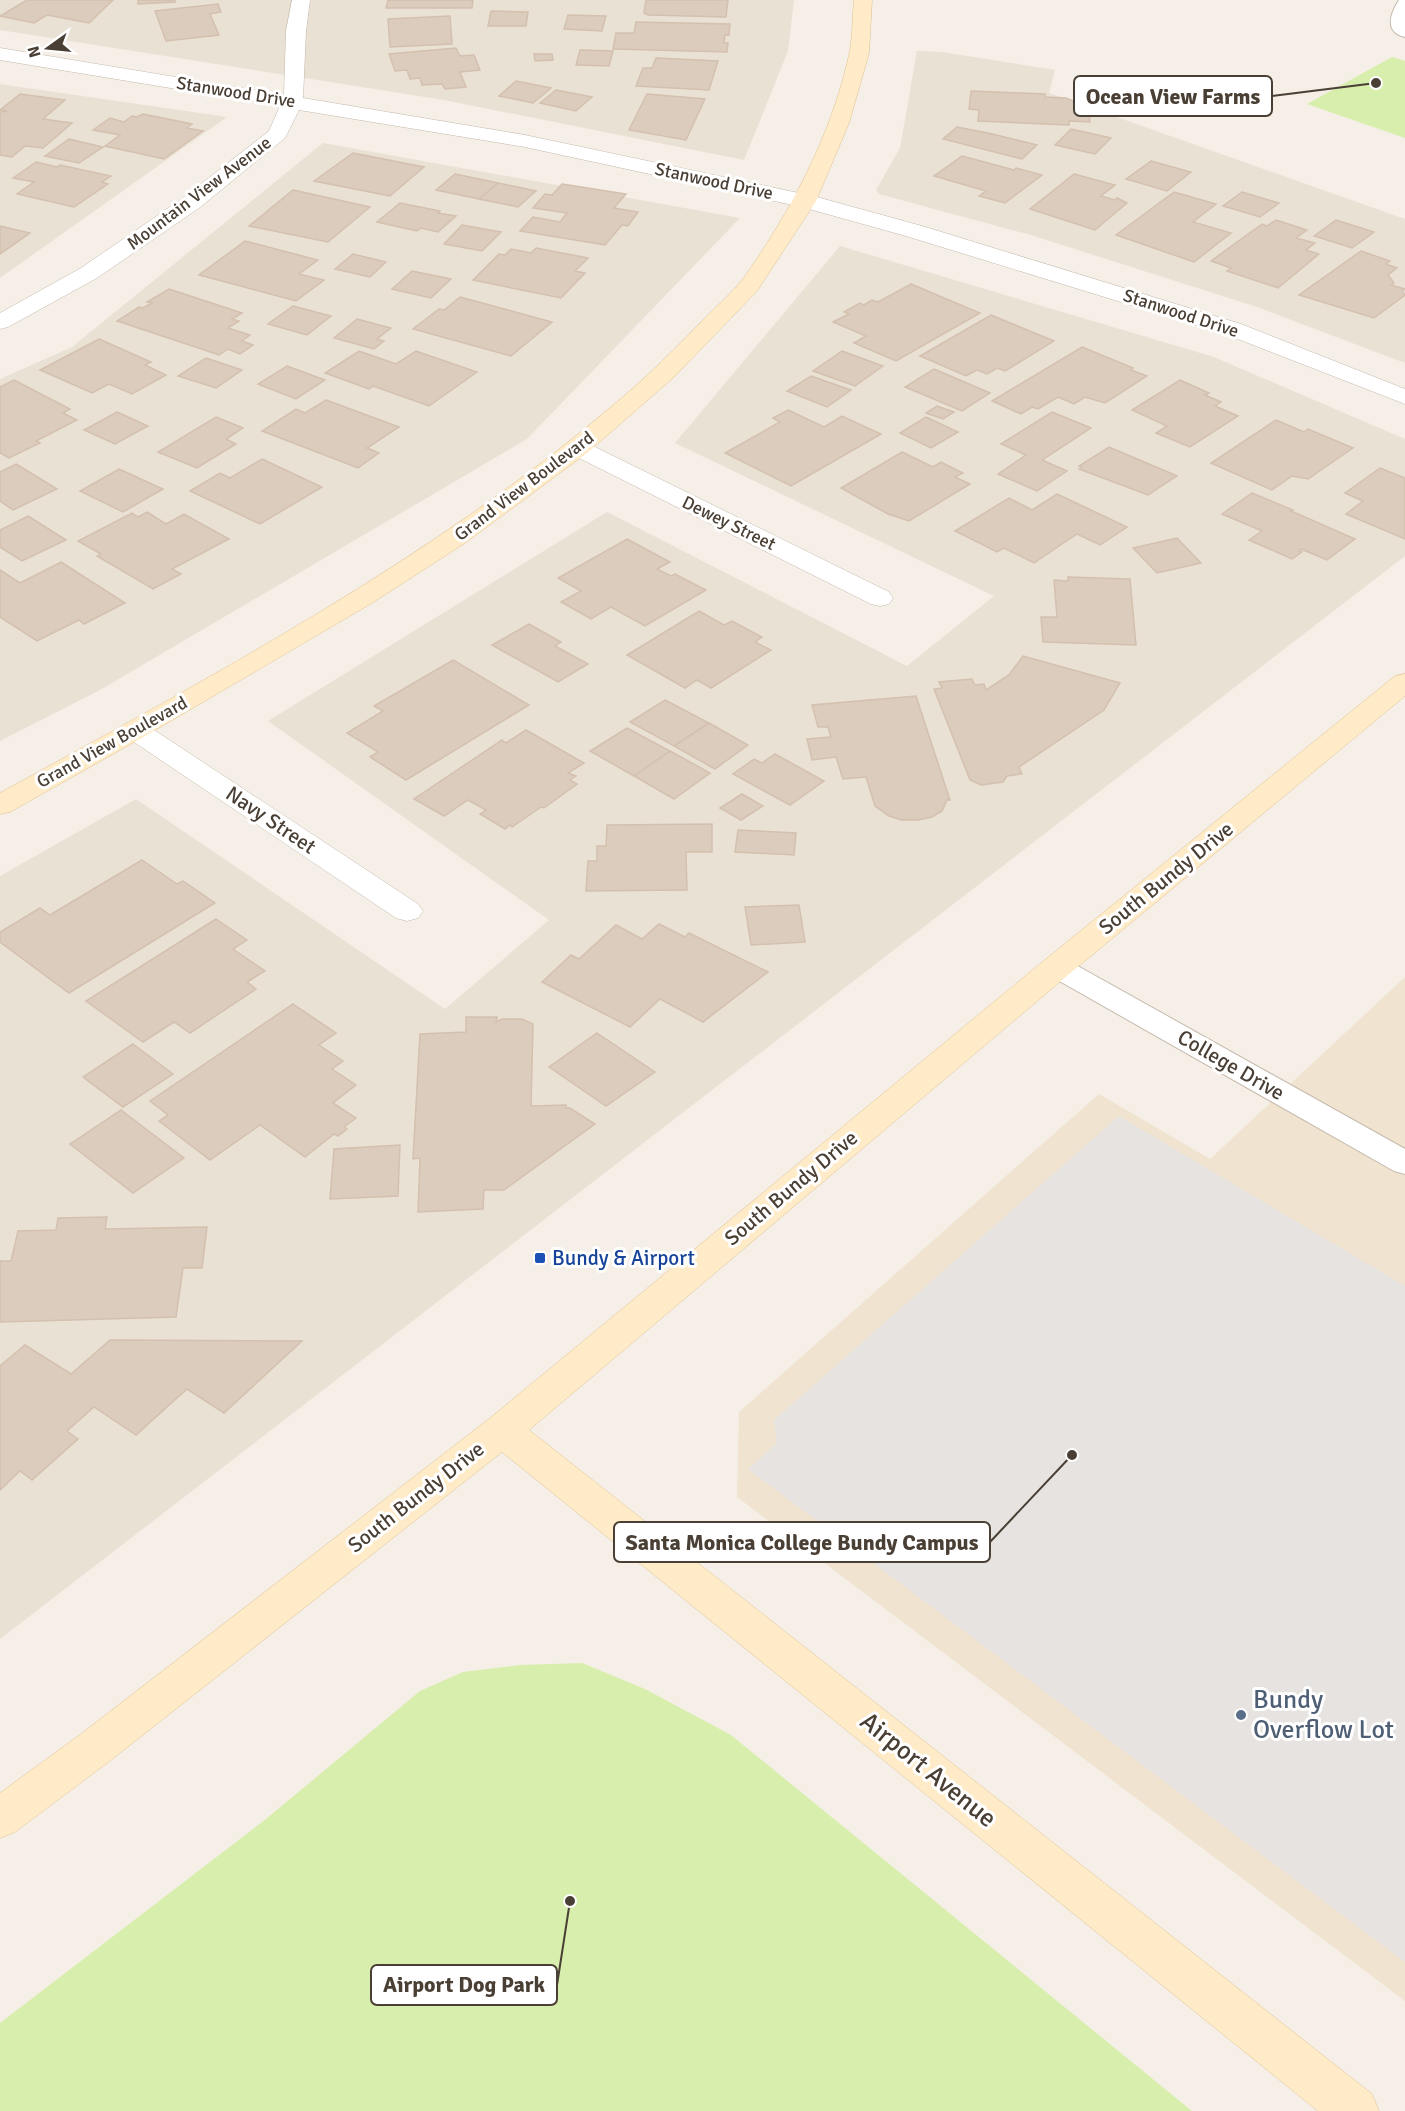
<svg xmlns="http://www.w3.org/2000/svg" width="1405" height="2111" font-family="Signika,sans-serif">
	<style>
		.residential { fill: #eae1d5 }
		.education { fill: #f0e3d0 }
		.green { fill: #d8eeac }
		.parking { fill: #e6e3e0 }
		.building { fill: #dbccbe; stroke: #d4c0ae; stroke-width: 1.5 }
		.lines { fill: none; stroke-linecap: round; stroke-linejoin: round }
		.lane-casing { stroke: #c5b9ac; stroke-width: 2 }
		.street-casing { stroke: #c5b9ac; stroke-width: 1 }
		.secondary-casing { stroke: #dec194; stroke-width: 1 }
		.lane { fill: #fff; fill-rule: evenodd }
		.street { fill: #fff; fill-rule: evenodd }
		.secondary { fill: #ffebc8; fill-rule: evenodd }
		.transit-dot { fill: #1a4fb4; stroke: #fff; stroke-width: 2 }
		.service-dot { fill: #5c6f8a; stroke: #fff; stroke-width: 2 }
		.labels { text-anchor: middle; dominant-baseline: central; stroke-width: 6; stroke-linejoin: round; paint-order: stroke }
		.far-street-label { font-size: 18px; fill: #4a3f35; stroke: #fff }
		.street-label { font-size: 21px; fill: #4a3f35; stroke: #fff }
		.transit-label { font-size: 21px; fill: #164399; stroke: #fff; text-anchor: start }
		.near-service-label { font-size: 26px; fill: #4e5e75; stroke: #fff; text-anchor: start }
		.near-street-label { font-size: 26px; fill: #4a3f35; stroke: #fff }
		.leader { fill: none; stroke: #4a3f35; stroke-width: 2 }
		.callout-dot { fill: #4a3f35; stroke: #fff; stroke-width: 2 }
		.callout { fill: #fff; stroke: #4a3f35; stroke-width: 2 }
		.callout-label { font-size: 22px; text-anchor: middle; font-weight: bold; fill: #4a3f35 }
	</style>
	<rect width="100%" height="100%" fill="#f5efe7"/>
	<!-- residential -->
	<path class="residential" d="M0 0H794L788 51 744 160 444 100 0 30Z
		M917 51 942 52 1055 70 1049 93 1405 219V363L1257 307 1034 236 879 194 876 190 900 148Z
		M0 84 227 117 0 278Z
		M323 143 740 218 527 439 100 690 0 741V379L72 347Z
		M840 246 1214 357 1405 439V556L0 1639V876L136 799 445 1009 549 920 268 721 607 512 907 666 994 596 675 443Z"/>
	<!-- education -->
	<path class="education" d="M1405 977V2001L737 1497 739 1412 1099 1094 1210 1159Z"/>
	<!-- green -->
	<path class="green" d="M1392 57 1405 61V138L1307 104Z
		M582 1663 645 1689 731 1735 1192 2111H0V2023L266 1819 420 1691 463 1672 521 1665Z"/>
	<!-- parking -->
	<path class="parking" d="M1119 1116 1405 1286V1962L748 1469 777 1443 774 1420Z"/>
	<!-- building -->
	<path class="building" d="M27 0H113L89 23 47 15 34 23 0 16Z
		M138 0H175V2L138 4Z
		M388 0H473L472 8H386Z
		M646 0H728L726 17 648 15 644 13Z
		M218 4 221 12 210 14 219 35 166 41 155 11Z
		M491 11 528 12 526 26H488Z
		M568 15 606 16 602 31 564 29Z
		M450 16 452 44 390 47 388 19Z
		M636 22 730 24 729 35H725L724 43H728L727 52 613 49 616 33H634Z
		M456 48 460 56 474 55 480 70 460 72 466 87 445 89 442 84 422 85 420 78 410 79 407 70 395 71 389 54Z
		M580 50 613 51 609 66 576 65Z
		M534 54H552L553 60 535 61Z
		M656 58 718 61 709 90 636 86 643 68H652Z
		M516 81 551 88 533 103 499 96Z
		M556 90 592 97 576 111 540 103Z
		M971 91 1045 94V97L1066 98 1088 107 1090 122 1069 121V125L978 121 979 110 969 109Z
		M20 94 65 100 43 119 72 123 43 148 25 146 12 157 0 155V112L7 111 0 110Z
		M647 94 705 99 686 140 629 130Z
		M143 114 192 124 187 128 203 131 164 159 105 146 120 135 93 130 110 118 124 122 132 116 137 117Z
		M957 127 988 133 1037 145 1022 159 943 139Z
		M1071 129 1111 138 1095 154 1055 145Z
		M69 139 103 147 79 163 45 156Z
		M353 153 424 167 390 196 314 181Z
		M962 156 1014 170 1016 168 1042 175 1005 203 979 196 986 191 934 176Z
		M1151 161 1191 172 1167 191 1126 179Z
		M36 162 57 167 60 165 111 176 102 182 108 184 74 207 17 194 34 182 13 178Z
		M455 174 498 183 479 199 436 190Z
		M1074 174 1115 185 1101 196 1115 200 1117 198 1127 203 1095 230 1030 209Z
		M498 183 536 191 518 207 479 199Z
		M562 184 626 194 614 208 638 212 628 226 622 225 605 245 520 231 533 217 560 222 567 213 533 208 545 194 552 195Z
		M293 190 370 207 328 242 249 226Z
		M1174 192 1216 204 1193 222 1231 233 1194 262 1116 235Z
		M1242 192 1279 203 1260 217 1223 206Z
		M400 203 440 211 438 213 456 216 438 232 421 228 417 231 377 222Z
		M1276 220 1307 230 1296 238 1315 243 1306 250 1319 254 1278 288 1227 271 1231 268 1211 261 1262 224 1267 226Z
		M1336 220 1374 232 1352 248 1314 236Z
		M462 225 501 232 482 251 444 244Z
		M0 226 30 233 0 254Z
		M245 241 318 260 299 274 324 280 296 301 199 275Z
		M536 248 588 258 575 271 585 273 561 298 473 280 499 254 505 255 511 249 531 253Z
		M1361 251 1390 261 1386 264 1397 268 1388 275 1394 283 1391 285 1405 289 1402 291 1405 295 1374 318 1299 295Z
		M353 254 386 262 370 277 335 269Z
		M412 271 451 279 431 298 392 289Z
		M911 284 980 313 896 361 854 343 866 336 833 322 849 314 844 312 860 303 864 305 872 300 878 302Z
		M169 289 242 313 232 319 239 321 228 328 250 335 242 341 253 345 240 354 228 349 219 355 117 321 139 307 143 308 152 303 147 302Z
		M460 297 552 322 511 356 413 329 439 309 444 310Z
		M293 306 331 316 307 335 268 324Z
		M991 315 1054 341 1005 371 997 368 987 374 977 370 966 376 920 356Z
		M357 319 391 328 377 339 384 341 374 349 334 338Z
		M99 339 151 362 145 365 166 375 132 394 109 384 92 393 40 370Z
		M1082 347 1133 368 1131 370 1147 376 1105 403 1085 397 1074 404 1058 397 1038 409 1032 407 1021 414 992 401Z
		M359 351 396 364 416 351 477 372 429 406 373 386 369 389 325 373Z
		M842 351 883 366 855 386 813 371Z
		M206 358 242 370 216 388 178 376Z
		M287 366 325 380 296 399 258 384Z
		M934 369 990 393 962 411 905 387Z
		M811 376 851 390 827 407 787 391Z
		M14 380 70 409 63 413 77 420 36 441 40 443 9 458 0 453V387Z
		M1180 380 1209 393 1205 395 1221 402 1215 406 1238 416 1190 447 1156 433 1167 426 1132 410Z
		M326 400 399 427 367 448 379 453 358 468 262 431 296 409 305 413Z
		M937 406 954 412 943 419 926 413Z
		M788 410 824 427 842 416 881 434 791 486 725 453 780 422 773 418Z
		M117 412 148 426 115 444 84 430Z
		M1052 412 1091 428 1042 460 1067 471 1037 491 998 474 1026 455 1001 444Z
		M216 417 243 428 226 439 236 444 197 468 158 452Z
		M926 417 958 432 931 448 900 433Z
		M1276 420 1304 432 1308 429 1353 448 1308 479 1292 476 1272 490 1211 463Z
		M1109 447 1177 476 1148 495 1079 469 1082 467 1079 466Z
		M902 452 933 467 941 462 963 473 955 477 970 484 909 521 888 514 841 488Z
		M262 459 322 487 260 524 190 491 220 473 230 478Z
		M16 464 57 489 13 510 0 501V472Z
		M1380 468 1405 478V539L1346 514 1363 501 1345 493Z
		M119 469 163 489 123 512 80 491Z
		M1252 493 1293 510 1291 511 1355 539 1327 560 1301 549 1299 551 1302 552 1292 559 1249 540 1262 531 1222 514Z
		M1057 494 1127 527 1100 545 1077 534 1034 563 1004 548 997 552 955 531 1009 498 1032 510Z
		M147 512 166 524 184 514 229 539 172 569 181 574 153 589 97 556 101 554 78 541 132 513 138 517Z
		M28 516 66 540 22 561 0 547V530Z
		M1177 538 1201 563 1157 573 1133 548Z
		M627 539 670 562 657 569 671 576 675 574 706 590 645 626 611 607 591 619 561 602 581 591 558 578Z
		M61 562 125 603 84 624 79 620 37 641 0 617V570L20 583Z
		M1068 577 1130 579 1136 645 1043 642 1041 617H1057L1054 580 1068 581Z
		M699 611 724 625 732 621 762 637 755 642 771 650 711 688 697 680 685 688 627 655Z
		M529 624 561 642 555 646 588 664 558 682 492 645Z
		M1023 656 1120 683 1104 710 1019 767 1022 774 1007 776 1003 782 981 785 970 780 934 689 942 688 939 682 972 679 975 685 984 684 986 690 1009 675Z
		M453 660 529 705 406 780 370 757 378 752 347 733 383 711 374 706Z
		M916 696 950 800H947L942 811 932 817 918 820H902L889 816 875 806 866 777 843 779 836 757 812 760 807 739 831 737 828 727H818L812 705Z
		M665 700 709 723 674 746 630 722Z
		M709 723 748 745 715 769 674 746Z
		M627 728 670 751 634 776 590 751Z
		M526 730 584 763 568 773 576 776 570 780 577 784 544 808 541 807 512 827 510 825 505 829 480 814 486 810 468 800 444 816 414 799 502 740 506 743Z
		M670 751 710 773 674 799 634 776Z
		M775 754 824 781 790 805 733 774 754 759 762 763Z
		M742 794 763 806 741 820 720 808Z
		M712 824V852H686L687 890 586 891 588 861H597V846H606L607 825Z
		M738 830 796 833 794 855 735 852Z
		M142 860 177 884 183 881 215 903 69 993 0 942V932L40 908 50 915Z
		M799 905 805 942 751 945 745 907Z
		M216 919 247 940 233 949 265 971 247 982 256 989 190 1033 174 1022 143 1042 86 1001Z
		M659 924 685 937 689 933 768 972 703 1022 660 999 630 1027 542 982 571 955 579 959 616 925 642 939Z
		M293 1004 336 1033 319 1045 343 1061 332 1069 356 1085 333 1103 356 1118 344 1127 347 1129 338 1136 334 1134 305 1157 260 1125 210 1160 159 1121 168 1115 150 1101Z
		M466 1017H497L496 1022 502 1019H522L533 1024 531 1106 566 1105V1108H570L595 1124 504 1190H484L483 1209 418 1212 420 1158 413 1159 420 1034 466 1032Z
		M597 1033 655 1072 606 1106 549 1067Z
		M133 1044 173 1074 123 1107 83 1077Z
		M121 1110 184 1158 133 1193 70 1144Z
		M400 1145 398 1196 330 1199 334 1149Z
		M107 1217 105 1229 207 1227 202 1268H183L176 1317 0 1322V1261H11L18 1231 56 1230 58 1218Z
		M110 1340 302 1341 224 1413 187 1389 136 1435 94 1407 67 1431 78 1439 32 1480 20 1471 0 1490V1366L25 1345 71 1374Z"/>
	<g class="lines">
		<!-- lane casing -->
		<g class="lane-casing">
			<path id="lane" d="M1399 0H1405V37C1384 32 1390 14 1399 0Z
				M1057 957 1067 960 1405 1149V1174L1394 1171 1047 974 1043 967 1047 960Z"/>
		</g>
		<!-- street casing -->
		<g class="street-casing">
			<path id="street" d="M292 0H310L306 31 303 98 525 135 813 196 922 226 1241 324 1405 389V404L1225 334 906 236 802 207 525 147 299 110 285 138 199 208 97 278 8 327 0 329V313L81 268 183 198 269 131 280 106 0 60V48L284 95 286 31Z
				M578 441 587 443 889 592 893 598 889 604 880 606 871 604 569 453 566 448 569 443Z
				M135 721 145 724 418 904 423 911 418 918 407 921 396 918 125 736 121 730 125 724Z"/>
		</g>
		<!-- secondary casing -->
		<g class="secondary-casing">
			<path id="secondary" d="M854 0H872L869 53 849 123 816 201 757 291 674 377 587 453 465 543 372 603 145 736 10 812 0 814V793C211 677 433 559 617 402 648 376 676 348 705 318 717 306 732 293 743 279 791 211 831 136 849 55 853 37 852 18 854 0Z
				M1405 674V696L1068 975 529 1430 1372 2094 1379 2111H1318L502 1452 111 1760 15 1832 0 1838V1793L81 1734 489 1419 1046 959 1395 676Z"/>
		</g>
		<!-- lane -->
		<use href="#lane" class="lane"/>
		<!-- street -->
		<use href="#street" class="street"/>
		<!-- secondary -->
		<use href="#secondary" class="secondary"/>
	</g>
	<!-- markers -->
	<rect class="transit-dot" x="534" y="1252" width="12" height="12" rx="3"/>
	<circle class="service-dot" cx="1241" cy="1715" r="6"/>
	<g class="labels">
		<!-- far-street labels -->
		<g class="far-street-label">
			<text transform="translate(236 92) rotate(9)">Stanwood Drive</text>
			<text transform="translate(714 181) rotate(12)">Stanwood Drive</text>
			<text transform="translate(199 193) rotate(-37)">Mountain View Avenue</text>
			<text transform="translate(1181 313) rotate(18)">Stanwood Drive</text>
			<text transform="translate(524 486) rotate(-37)">Grand View Boulevard</text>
			<text transform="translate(729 523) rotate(26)">Dewey Street</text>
			<text transform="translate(112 742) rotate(-29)">Grand View Boulevard</text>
		</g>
		<!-- street labels -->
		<g class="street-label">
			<text transform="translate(271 820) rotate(34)">Navy Street</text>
			<text transform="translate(1166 878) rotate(-39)">South Bundy Drive</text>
			<text transform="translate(1231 1065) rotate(30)">College Drive</text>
			<text transform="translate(791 1188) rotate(-40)">South Bundy Drive</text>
			<text transform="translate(416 1497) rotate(-38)">South Bundy Drive</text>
		</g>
		<!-- transit labels -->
		<g class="transit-label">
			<text x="552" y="1258">Bundy &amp; Airport</text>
		</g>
		<!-- near-service labels -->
		<g class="near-service-label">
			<text x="1253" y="1700">Bundy<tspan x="1253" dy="30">Overflow Lot</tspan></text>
		</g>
		<!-- near-street labels -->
		<g class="near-street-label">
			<text transform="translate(928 1770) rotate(39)">Airport Avenue</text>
		</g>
	</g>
	<!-- callouts -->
	<path class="leader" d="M1376 83L1272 96M1072 1455L990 1542M570 1901L557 1985"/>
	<g class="callout-dot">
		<circle cx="1376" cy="83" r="6"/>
		<circle cx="1072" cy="1455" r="6"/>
		<circle cx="570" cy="1901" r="6"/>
	</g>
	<g class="callout">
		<rect x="1074" y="76" width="198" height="40" rx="6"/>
		<rect x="614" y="1522" width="376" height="40" rx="6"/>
		<rect x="371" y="1965" width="186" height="40" rx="6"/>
	</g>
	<g class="callout-label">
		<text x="1173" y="104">Ocean View Farms</text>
		<text x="802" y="1550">Santa Monica College Bundy Campus</text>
		<text x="464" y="1992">Airport Dog Park</text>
	</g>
	<!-- north arrow -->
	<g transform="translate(48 48) rotate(255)" stroke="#ffffff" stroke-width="4.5" paint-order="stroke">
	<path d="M0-4.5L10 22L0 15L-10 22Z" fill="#4a3f35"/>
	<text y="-9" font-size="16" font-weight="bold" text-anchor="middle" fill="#4a3f35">N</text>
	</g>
</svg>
